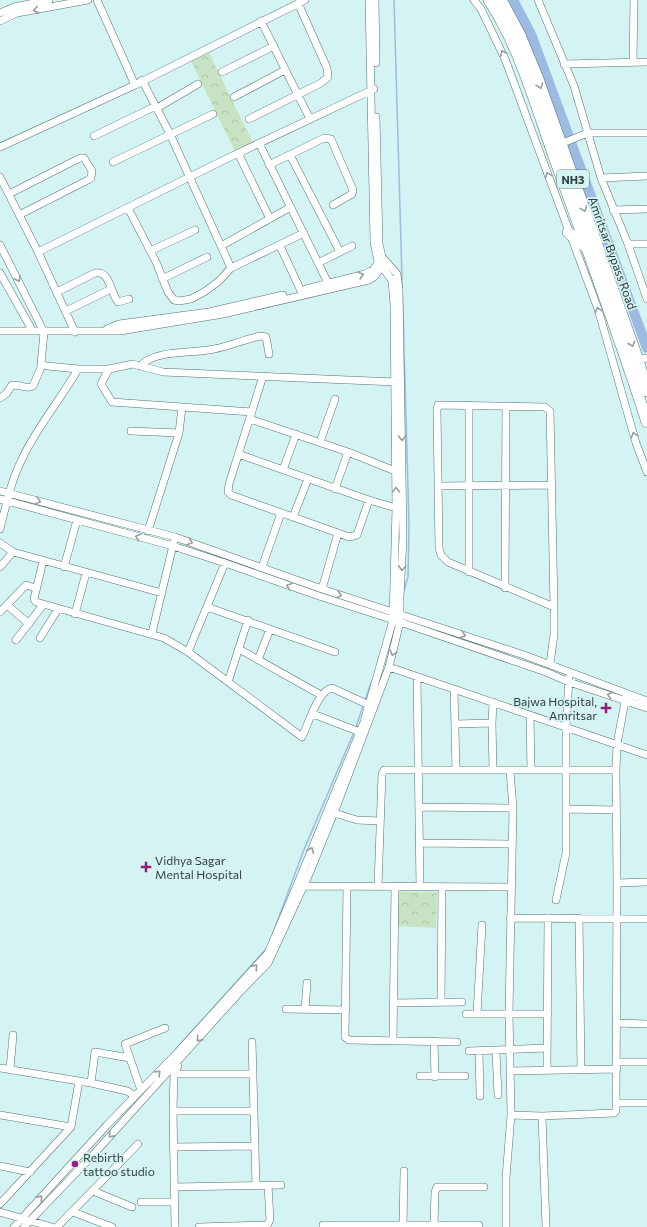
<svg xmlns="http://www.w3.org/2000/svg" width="647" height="1227" font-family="Commissioner,sans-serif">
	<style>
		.park { fill: url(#park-crowns) }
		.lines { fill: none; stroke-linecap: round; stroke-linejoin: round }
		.stream { stroke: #9bbbe2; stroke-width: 1.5 }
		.river { stroke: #9bbbe2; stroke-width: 10 }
		.minor-casing { stroke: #567273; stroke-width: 8 }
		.highway-casing { stroke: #567273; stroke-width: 12 }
		.minor { stroke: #fff; stroke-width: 7 }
		.highway { stroke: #fff; stroke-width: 11 }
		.oneway { stroke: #989e9e }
		.poi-dot { fill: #921f7e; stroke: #d4f3f3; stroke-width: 1.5 }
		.labels { text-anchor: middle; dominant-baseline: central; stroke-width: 3.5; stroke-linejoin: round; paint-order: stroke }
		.shield { fill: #d4f3f3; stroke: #637474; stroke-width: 1 }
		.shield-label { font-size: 11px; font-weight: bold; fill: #323e3e }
		.street-label { font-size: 12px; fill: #323e3e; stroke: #d4f3f3 }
		.poi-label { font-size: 12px; fill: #323e3e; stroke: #d4f3f3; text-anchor: start }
	</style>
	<defs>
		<pattern id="park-crowns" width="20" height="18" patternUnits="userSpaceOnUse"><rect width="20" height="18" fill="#c8e3c4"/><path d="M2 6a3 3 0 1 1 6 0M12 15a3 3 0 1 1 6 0" fill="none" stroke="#acc4a9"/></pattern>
	</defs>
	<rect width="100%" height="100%" fill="#d4f3f3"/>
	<!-- park -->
	<path class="park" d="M209 53 253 143 235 151 191 61Z
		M394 892H437L436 928 394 926Z"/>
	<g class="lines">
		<!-- stream -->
		<path class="stream" d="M394 0 409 524 408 577 403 593
			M365 700 371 683
			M356 727 363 706
			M273 933 303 852 354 732
			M167 1059 266 949"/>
		<!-- river -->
		<path class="river" d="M513 0 531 34 647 348"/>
		<!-- minor casing -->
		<g class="minor-casing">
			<path id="minor" d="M97 0 135 85
				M375 0 376 63
				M474 0 481 9 505 59 598 309 636 443 647 472
				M538 0 574 86 601 178 628 244 647 299
				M0 13 14 7 49 0
				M0 21 17 13 88 0
				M261 21 310 119
				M633 62 634 0
				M564 64 647 62
				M222 72 274 46
				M142 80 170 134 231 268
				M234 97 285 70
				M157 108 198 84
				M249 119 321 83 328 77 327 68 298 3
				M94 136 156 106
				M259 143 328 283
				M560 144 588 133H647
				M0 147 135 85 305 0
				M238 153 270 219
				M290 155 340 252
				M113 162 213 114
				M269 165 324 138 331 139 353 190 352 194 333 205
				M0 177 38 252 75 332
				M601 178 647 176
				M9 194 80 158H84L92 171 91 178 88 180 19 215
				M128 208 156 262 168 292 174 300 179 301 191 299 204 292 219 281 231 268 304 233
				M613 210 647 209
				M628 244H647
				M0 245 44 332 41 364 47 366 78 369
				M221 246 291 207
				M280 246 301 291
				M150 251 195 230
				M38 252 228 158 374 89
				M318 263 352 246
				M0 273 32 330
				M162 279 207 257
				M306 289 365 274 373 270 381 259
				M57 292 95 273C110 270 110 292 118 302L129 299
				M66 311 111 289
				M107 329 119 324 209 312 283 295
				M0 331H120L223 314 369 280 374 277 384 263
				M640 363 638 360 647 358
				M140 366C155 349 193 354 214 349 230 346 245 339 261 336L266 337 269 354
				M109 369 101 384 112 402 182 407
				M263 376 229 484 228 492 231 495 338 533 322 589
				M0 398 6 394 12 385C20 384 26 390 33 386L42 365
				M469 405V572
				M250 419 348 452
				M131 431 179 433
				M320 442 335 399
				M238 454 369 500
				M283 470 296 434
				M438 486 550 485
				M335 489 348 452 395 471
				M0 491 175 537 322 589 524 655 647 701
				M0 499 173 546 225 563 319 596 400 622 546 672 569 682 647 708
				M293 517 308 479
				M0 529C6 505 11 481 22 459 37 427 61 399 78 369H109L133 364 163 372 396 382
				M148 531 179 433 182 407 252 412
				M338 533 349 537 357 535 369 500 396 508
				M0 543 13 552 162 593
				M43 561 34 599 36 602 164 638 188 652 302 737C308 725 318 690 332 688L369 705
				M0 567 13 552
				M64 567 77 520
				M262 567 281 513
				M505 588 506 406
				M7 605 29 624
				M207 607 335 652
				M0 612 26 585 36 588
				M75 614 86 573
				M152 633 174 541
				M40 638 58 609
				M16 640 43 605
				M239 649 321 695
				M188 652 225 563
				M258 660 270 629
				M550 664 554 634V607L550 411 545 407 438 405 437 410 439 548 441 555 448 562 554 607
				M389 667 647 755
				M417 677 420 887
				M228 682 248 620
				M454 689 456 770
				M313 714 360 732
				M530 715 531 770
				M456 724 492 723
				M493 770 492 723 493 702
				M419 807 513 808
				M567 809 615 810
				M334 813 357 820 380 821
				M421 843 512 844
				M617 883 647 882
				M303 886 511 887
				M378 886 382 774 384 770H616
				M347 887 345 1037 349 1040 457 1042
				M556 900 566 853V728L569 678
				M510 918 647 919
				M579 918 581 1070
				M393 1003 462 1002
				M441 1003 442 887
				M286 1009 346 1010
				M305 1009 307 983
				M466 1014H548
				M477 1014 482 925
				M617 1023 647 1024
				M393 1041 395 888
				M434 1041 435 1077
				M252 1042 256 1185
				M469 1051 547 1048
				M479 1051 480 1096
				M496 1051 498 1095
				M617 1062H647
				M0 1068 91 1083 127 1091 135 1096
				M10 1069 13 1035
				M547 1070 548 918
				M510 1071 617 1069
				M174 1074H253
				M420 1076H465
				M91 1083 95 1052 130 1058
				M141 1090 125 1044 165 1028
				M616 1103H647
				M173 1111H254
				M0 1115 71 1127
				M511 1115 542 1116 614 1113 616 1111 617 883 616 770 617 744 626 696
				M542 1116 546 1227
				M173 1147 255 1146
				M0 1166 30 1172
				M174 1187 281 1185
				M93 1191 132 1207
				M141 1202H174
				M0 1204 71 1127 79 1081
				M0 1212 52 1227
				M73 1212 112 1227
				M434 1225 435 1192 437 1187H484
				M14 1227 107 1125 178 1052 268 953 297 885 364 722 393 620 396 508 394 305 392 280 378 262 374 242 369 0
				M24 1227 92 1156 239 993 268 963 310 872 337 805 389 667 400 622V597L403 537 399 290 397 274 382 257 379 244 376 117
				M57 1227 138 1144
				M175 1227 173 1111 174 1074 178 1066
				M199 1227 267 1225 270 1220 268 1185
				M323 1227V1225H479
				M403 1227 404 1171
				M506 1227V1178L511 1115 509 1013 513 808 510 770"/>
		</g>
		<!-- highway casing -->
		<g class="highway-casing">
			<path id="highway" d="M489 0C521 49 536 107 556 162 587 248 619 335 647 422
				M501 0 520 35 538 79 638 360 647 391
				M568 232 587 248"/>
		</g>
		<!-- minor -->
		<use href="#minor" class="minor"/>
		<!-- highway -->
		<use href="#highway" class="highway"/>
	</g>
	<!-- one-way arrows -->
	<defs><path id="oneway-chevron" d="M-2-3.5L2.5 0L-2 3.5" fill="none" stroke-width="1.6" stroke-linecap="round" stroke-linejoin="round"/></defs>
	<g class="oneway">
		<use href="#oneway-chevron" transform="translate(36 10) rotate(169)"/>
		<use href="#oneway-chevron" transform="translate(503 53) rotate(-116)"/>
		<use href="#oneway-chevron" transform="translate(540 86) rotate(71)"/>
		<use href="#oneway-chevron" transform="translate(548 175) rotate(-110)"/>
		<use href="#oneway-chevron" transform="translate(584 209) rotate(70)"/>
		<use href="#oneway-chevron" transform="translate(361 275) rotate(-17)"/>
		<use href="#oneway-chevron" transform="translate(18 279) rotate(63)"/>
		<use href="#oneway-chevron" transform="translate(598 310) rotate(-108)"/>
		<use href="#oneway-chevron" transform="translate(632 344) rotate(71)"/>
		<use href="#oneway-chevron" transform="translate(634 435) rotate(-107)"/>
		<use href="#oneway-chevron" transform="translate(402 438) rotate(89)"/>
		<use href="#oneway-chevron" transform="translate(396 490) rotate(-92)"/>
		<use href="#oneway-chevron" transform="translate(38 501) rotate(15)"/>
		<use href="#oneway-chevron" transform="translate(138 537) rotate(-165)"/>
		<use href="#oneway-chevron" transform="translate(190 542) rotate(19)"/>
		<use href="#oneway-chevron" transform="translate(402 568) rotate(94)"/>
		<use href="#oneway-chevron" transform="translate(289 586) rotate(-160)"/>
		<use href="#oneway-chevron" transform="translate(339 595) rotate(19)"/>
		<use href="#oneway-chevron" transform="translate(463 635) rotate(18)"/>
		<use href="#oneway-chevron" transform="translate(393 653) rotate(105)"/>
		<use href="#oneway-chevron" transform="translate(610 695) rotate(-162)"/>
		<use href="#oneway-chevron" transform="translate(311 850) rotate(-68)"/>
		<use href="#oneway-chevron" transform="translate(255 967) rotate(-48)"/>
		<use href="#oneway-chevron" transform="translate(199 1039) rotate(131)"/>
		<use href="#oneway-chevron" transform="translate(158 1073) rotate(-46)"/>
		<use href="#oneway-chevron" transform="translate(111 1135) rotate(132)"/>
		<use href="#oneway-chevron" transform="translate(40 1198) rotate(-48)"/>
	</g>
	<!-- markers -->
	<g class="poi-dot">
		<path d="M604 702h4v4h4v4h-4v4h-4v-4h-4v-4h4z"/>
		<path d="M144 861h4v4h4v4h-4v4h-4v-4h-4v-4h4z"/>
		<circle cx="75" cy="1164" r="4"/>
	</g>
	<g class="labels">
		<!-- shield labels -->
		<rect class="shield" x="557" y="170" width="32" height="18" rx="3"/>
		<g class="shield-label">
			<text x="573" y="179">NH3</text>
		</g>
		<!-- street labels -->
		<g class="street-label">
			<text transform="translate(613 253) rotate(70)">Amritsar Bypass Road</text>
		</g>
		<!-- poi labels -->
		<g class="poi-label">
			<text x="597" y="701" text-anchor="end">Bajwa Hospital,<tspan x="597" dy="14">Amritsar</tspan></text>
			<text x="155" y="860">Vidhya Sagar<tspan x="155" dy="14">Mental Hospital</tspan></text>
			<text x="83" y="1157">Rebirth<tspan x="83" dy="14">tattoo studio</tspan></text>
		</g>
	</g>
</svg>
